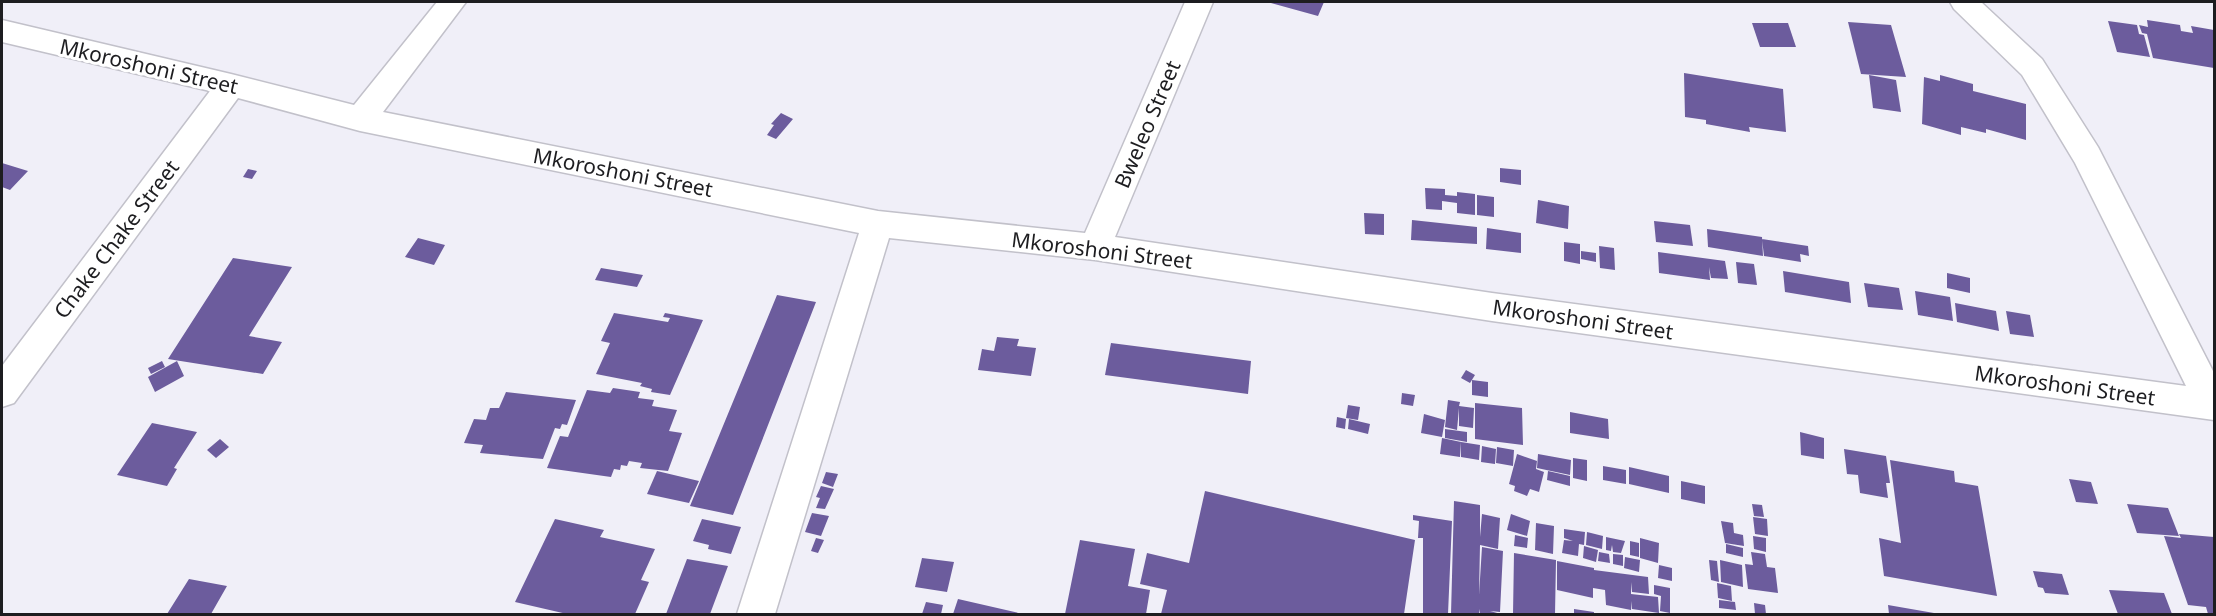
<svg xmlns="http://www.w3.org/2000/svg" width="2216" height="616" font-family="'Noto Sans',sans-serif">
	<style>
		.building { fill: #6c5c9d }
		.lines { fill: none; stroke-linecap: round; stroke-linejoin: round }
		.minor-casing { stroke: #c2c1ca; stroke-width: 3 }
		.minor { fill: #fff; fill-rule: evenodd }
		.labels { text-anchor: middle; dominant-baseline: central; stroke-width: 6; stroke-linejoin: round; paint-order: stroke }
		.street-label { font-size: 21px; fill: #1d1d20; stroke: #fff }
	</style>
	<rect width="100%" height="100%" fill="#f0eff8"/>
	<!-- building -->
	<path class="building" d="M1267 2H1324L1318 16Z
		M2147 20 2180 25 2181 31 2193 33 2191 26 2214 30V68L2153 58 2147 34 2142 33 2139 25 2148 27Z
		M2108 21 2137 25 2139 34 2144 35 2150 57 2117 52Z
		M1848 22 1891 25 1906 77 1861 74Z
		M1752 23H1788L1796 47H1760Z
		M1684 73 1783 89 1786 132 1749 127 1750 132 1706 124V120L1685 117Z
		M1869 75 1896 80 1901 112 1873 108Z
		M1940 75 1973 84V91L2026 104V140L1986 129V133L1961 127V135L1922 124 1924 77 1940 81Z
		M781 113 793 119 776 139 767 135 774 125 771 124Z
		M2 163 28 171 10 190 2 187Z
		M1500 168 1521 170V185L1500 182Z
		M248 169 257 171 252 179 243 177Z
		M1425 188 1445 189V195L1457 196V192L1475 194V215L1457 213V203L1442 201V210L1426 209Z
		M1477 195 1494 197V217L1477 215Z
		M1538 200 1569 206 1568 229 1536 223Z
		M1364 213 1384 214V235L1365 234Z
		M1412 220 1477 227V244L1411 240Z
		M1654 221 1690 225 1693 246 1656 242Z
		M1487 228 1521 233V253L1486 249Z
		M1707 229 1762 237 1763 256 1708 247Z
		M418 238 445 245 434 265 405 257Z
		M1762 239 1808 246 1809 256 1800 254 1801 262 1764 256Z
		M1564 242 1580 244V264L1564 261Z
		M1599 246 1614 248 1615 270 1600 268Z
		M1581 251 1596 253V262L1581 259Z
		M1658 252 1725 261 1728 279 1711 278 1709 267 1710 280 1659 273Z
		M233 258 292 267 249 336 282 342 263 374 168 359Z
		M1736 262 1754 264 1757 285 1738 283Z
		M601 268 643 275 637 287 595 280Z
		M1783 271 1849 282 1851 303 1785 292Z
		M1947 273 1970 278V293L1947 288Z
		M1864 283 1899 288 1903 310 1868 307Z
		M1915 291 1950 297 1953 321 1918 315Z
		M777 295 816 302 733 515 690 506Z
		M1955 303 1996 311 1999 331 1957 322Z
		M2006 311 2030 315 2034 337 2010 334Z
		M614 313 668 322 670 318 663 317 665 313 703 320 670 395 651 392 652 389 640 386 642 383 596 374 610 343 601 341Z
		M997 337 1019 339 1017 346 1036 348 1031 376 978 370 982 349 994 351Z
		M1111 343 1251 361 1248 394 1105 375Z
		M162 361 165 367 151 374 148 368Z
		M177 361 184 376 155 392 148 377Z
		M1466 370 1475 375 1470 383 1461 378Z
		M1472 380 1488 382V397L1472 395Z
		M613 388 640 392 638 398 654 400 652 406 677 410 669 431 682 433 668 471 640 468 642 463 629 461 627 466 621 465 620 470 614 469 611 477 547 468 560 436 568 437 587 390 610 393Z
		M506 392 576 400 567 425 562 424 560 429 555 428 543 459 480 453 483 445 464 443 474 419 486 420 490 408H499Z
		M1402 393 1415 395 1413 406 1401 404Z
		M1448 400 1460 402 1459 406 1474 408 1473 428 1459 426V408L1457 430 1445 427Z
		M1475 403 1522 408 1523 445 1475 439Z
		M1348 405 1360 407 1358 420 1346 418Z
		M1570 412 1608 419 1609 439 1570 433Z
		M1424 414 1445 420 1442 437 1421 433Z
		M1337 417 1346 419 1345 429 1336 427Z
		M1349 419 1370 424 1368 434 1348 429Z
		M152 423 197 432 174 468 177 469 167 486 117 475Z
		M1445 429 1467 432V442L1445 438Z
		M1800 432 1824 438V459L1801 455Z
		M1442 438 1461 442 1460 457 1440 454Z
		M220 439 229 447 216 458 207 450Z
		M1461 442 1480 445 1479 460 1461 457Z
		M1482 446 1496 449 1495 464 1481 462Z
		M1497 447 1514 450 1513 466 1496 463Z
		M1844 449 1886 456 1890 483H1886L1888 498 1860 493 1858 475 1847 474Z
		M1517 454 1537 461 1536 469 1544 472 1539 492 1530 489 1527 496 1514 491 1515 486 1509 484Z
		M1538 454 1571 460 1570 475 1537 468Z
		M1573 458 1587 460V481L1573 478Z
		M1890 460 1954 471 1955 482 1978 486 1997 596 1884 576 1879 538 1901 543Z
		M1603 466 1626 470V484L1603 480Z
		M1629 467 1669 476V493L1629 484Z
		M657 471 699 481 689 503 647 494Z
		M1548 471 1570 476V486L1547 480Z
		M826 472 838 474 833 487 822 483Z
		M2069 479 2091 482 2098 504 2076 502Z
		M1681 481 1705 486V504L1681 499Z
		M821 486 834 489 825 509 816 508 820 498 816 497Z
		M1205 491 1415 540 1404 614H1161L1167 590 1140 584 1147 553 1189 563Z
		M1454 501 1480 505V537L1482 514 1500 518 1498 549 1480 545 1479 595 1482 547 1503 551 1500 612 1490 611 1501 614H1480L1479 609V614H1451Z
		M1752 504 1762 505 1764 517 1754 516Z
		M2127 504 2168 508 2179 536 2137 533Z
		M812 513 829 516 821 536 805 532Z
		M1511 514 1530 521 1527 536 1507 530Z
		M1413 515 1452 521 1448 614 1423 613V538H1418L1419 521 1413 520Z
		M1753 517 1767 519 1768 536 1755 534Z
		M555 519 604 530 600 537 655 549 641 580 649 582 635 614H567L515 602Z
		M702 519 741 527 731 554 708 549 709 545 693 541Z
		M1721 521 1733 523 1734 533 1743 535 1744 546 1725 543Z
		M1536 523 1554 526 1553 554 1535 550Z
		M1564 529 1585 532 1584 545 1579 544 1578 556 1562 553 1564 540 1573 541 1564 538Z
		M1587 532 1603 536 1602 549 1586 545Z
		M2179 534 2214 537V614H2208L2206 607 2188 605 2164 536 2181 538Z
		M1515 535 1528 538 1527 548 1514 546Z
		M1753 536 1766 538V552L1754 549Z
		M1606 537 1625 541 1621 553 1613 552 1612 545 1611 551 1606 550Z
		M816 538 824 540 818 553 811 551Z
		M1640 538 1659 543 1658 563 1640 558Z
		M1080 540 1135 549 1128 586 1150 590 1146 614H1065Z
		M1630 541 1639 543V557L1630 555Z
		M1726 544 1743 548V557L1726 553Z
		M1584 546 1598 550 1596 562 1583 558Z
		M1599 552 1609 554 1610 563 1598 561Z
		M1751 552 1765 554 1767 567 1775 568 1778 593 1748 589 1745 564 1753 565Z
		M1514 553 1556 560 1555 614H1513Z
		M1613 554 1623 555V566L1613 564Z
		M1625 557 1640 560 1639 572 1624 568Z
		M922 558 954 562 947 592 915 587Z
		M687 559 728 566 710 614H666Z
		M1709 560 1717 561 1719 582 1711 580Z
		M1720 560 1742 565 1743 587 1721 582Z
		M1557 561 1594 568V570L1648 577 1649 594 1632 592 1631 582V594L1622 593 1658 597 1659 613 1632 609V601L1631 610 1606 605 1605 590 1593 588V598L1557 590Z
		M1659 565 1672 568V581L1658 578Z
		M2033 571 2062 574 2069 595 2045 593 2043 588 2038 587Z
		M189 579 227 586 211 614H167Z
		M1717 583 1731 586 1732 601 1718 598Z
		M1654 585 1670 588V613L1660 611 1661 596 1654 594Z
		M2109 590 2164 593 2172 614H2118Z
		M958 599 1023 614H953Z
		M1719 600 1735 602 1736 610 1719 608Z
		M926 602 943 605 941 614H922Z
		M1754 603 1765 605 1766 614H1755Z
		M1888 605 1934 613V614H1889Z
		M1574 609 1594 612V614H1574Z"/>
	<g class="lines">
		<!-- minor casing -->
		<g class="minor-casing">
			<path id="minor" d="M437 2H466L383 112 878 211 1085 233 1185 2H1213L1115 237 1492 293 2186 386 2075 163 2022 75 1954 9 1950 2H1981L2042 59 2098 147 2214 373V420L1492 321 1095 260 889 238 775 614H737L859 233 360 131 238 98 14 403 2 407V366L210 91 2 42V20L231 74 354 105Z"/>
		</g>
		<!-- minor -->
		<use href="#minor" class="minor"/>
	</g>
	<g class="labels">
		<!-- street labels -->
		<g class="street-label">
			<text transform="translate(149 66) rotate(13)">Mkoroshoni Street</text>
			<text transform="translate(1147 124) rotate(-67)">Bweleo Street</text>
			<text transform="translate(623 172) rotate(11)">Mkoroshoni Street</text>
			<text transform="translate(116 239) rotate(-53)">Chake Chake Street</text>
			<text transform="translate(1102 250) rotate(7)">Mkoroshoni Street</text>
			<text transform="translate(1583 319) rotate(8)">Mkoroshoni Street</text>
			<text transform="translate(2065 385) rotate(8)">Mkoroshoni Street</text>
		</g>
	</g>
	<!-- border -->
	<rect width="2216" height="616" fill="none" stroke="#1d1d20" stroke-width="6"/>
</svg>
